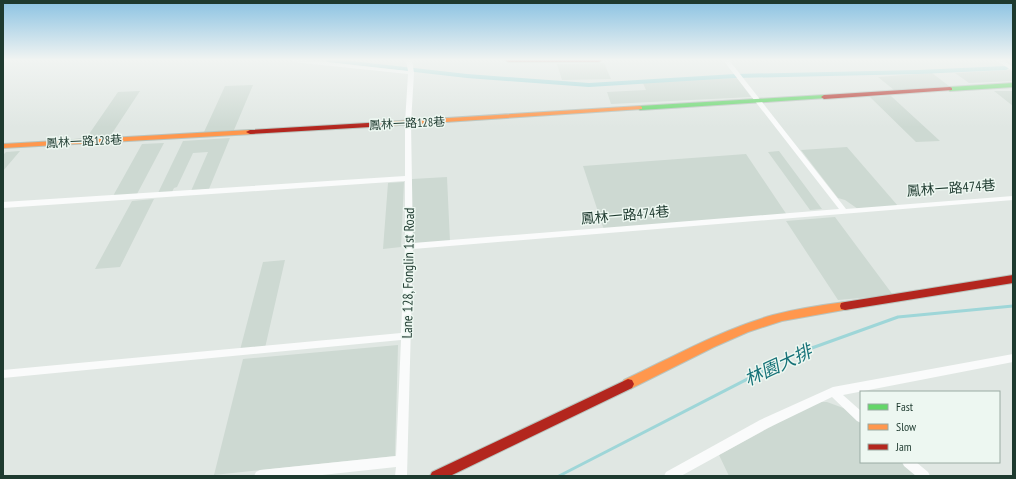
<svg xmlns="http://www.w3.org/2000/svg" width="1016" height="479" font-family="'PT Sans Narrow','Noto Sans TC',sans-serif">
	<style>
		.built { fill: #cdd9d2 }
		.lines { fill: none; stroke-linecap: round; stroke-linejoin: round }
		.stream { stroke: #9ed6d8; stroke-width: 3 }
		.canal { fill: #9ed6d8; fill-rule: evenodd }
		.fast-casing { stroke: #b9c4be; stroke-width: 2 }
		.slow-casing { stroke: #b9c4be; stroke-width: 2 }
		.jam-casing { stroke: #b9c4be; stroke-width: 2 }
		.street { fill: #fafbfb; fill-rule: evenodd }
		.fast { fill: #63d668; fill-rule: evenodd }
		.slow { fill: #ff974d; fill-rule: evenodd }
		.jam { fill: #b3261e; fill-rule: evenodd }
		.labels { text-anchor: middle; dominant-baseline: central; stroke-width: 3; stroke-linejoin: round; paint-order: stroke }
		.far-street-label { font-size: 12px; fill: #1e3a2f; stroke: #edf7f1 }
		.street-label { font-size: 14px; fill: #1e3a2f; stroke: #edf7f1 }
		.near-water-label { font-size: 18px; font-style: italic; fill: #167278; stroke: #edf7f1 }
	</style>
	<rect width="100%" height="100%" fill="#e0e7e3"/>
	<!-- built -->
	<path class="built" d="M604 63 611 79 562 80 557 64Z
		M1010 70 1013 72V81L969 83 955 73Z
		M932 73 949 86 894 90 878 77Z
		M737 78 751 97 611 104 607 92 646 90 642 81Z
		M253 85 234 130 204 132 225 86Z
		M140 91 111 135 87 137 118 92Z
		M994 91H1013V106Z
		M891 96 940 141 916 142 870 97Z
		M230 138 209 189 191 191 208 152 193 153 177 187 174 188 172 192 158 193 183 141Z
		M164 143 137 194 113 196 142 144Z
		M847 147 898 206 858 209 845 200 838 198 801 150Z
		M20 151 3 171V155L6 152Z
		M779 151 822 209 810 210 768 152Z
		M746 154 787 215 604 230 583 166Z
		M447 177 450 242 411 245 412 179Z
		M404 182 401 247 383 249 388 183Z
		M154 199 120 267 95 269 132 201Z
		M835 217 893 295 838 300 786 221Z
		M285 260 265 348 240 350 263 262Z
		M398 345 395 456 214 475 243 359Z
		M816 402H827L846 409 861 423V462H904L920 476H729L719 455Z"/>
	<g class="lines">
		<!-- stream -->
		<path class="stream" d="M559 476 798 353 898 317 1013 306"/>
		<!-- canal -->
		<path class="canal" d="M325 60H343L467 74 589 83 735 74 918 70 1006 66 1009 68 1006 70 918 74 735 78 589 87 467 78 328 62Z"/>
		<!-- fast casing -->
		<g class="fast-casing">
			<path id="fast" d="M1013 83V87L950 91 947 89 950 87Z
				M824 95 826 96V98L640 110 637 108 640 106Z"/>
		</g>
		<!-- slow casing -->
		<g class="slow-casing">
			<path id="slow" d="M640 106 642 107V109L384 126 380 124 384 122Z
				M250 130 254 132 253 134 3 148V144Z
				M845 302 849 303 850 306 849 309 782 321 748 332 714 347 632 388 628 389 624 388 622 384 624 380C673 357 720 330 773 315 796 309 821 305 845 302Z"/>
		</g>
		<!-- jam casing -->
		<g class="jam-casing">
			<path id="jam" d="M505 60H602L599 62H508Z
				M950 87 952 88V90L824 99 821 97 824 95Z
				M384 122H387V126L250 134 246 132 250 130Z
				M1013 275V283L845 310 841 309 840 306 841 303 845 302Z
				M628 379 632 380 634 384 632 388 450 476H430L432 472Z"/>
		</g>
		<!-- street -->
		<path class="street" d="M3 60H8L3 62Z
			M290 60H307L408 71 406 60H412L414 73 411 123 413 243 839 209 723 60H729L846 209 1013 196V200L413 249 407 476H395L396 467 313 476H254L256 472 260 470 396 456 401 340 3 378V370L401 333 405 246V181L3 208V202L405 176V123L408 74 293 62Z
			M995 60H1002L1013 67V71Z
			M1013 354V362L843 395 861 411V423L857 421 832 397 768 428 681 476H664L666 472 760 420 833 387Z
			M902 462H916L928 472 930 476H916L904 466Z"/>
		<!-- fast -->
		<use href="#fast" class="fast"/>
		<!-- slow -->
		<use href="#slow" class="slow"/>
		<!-- jam -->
		<use href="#jam" class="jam"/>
	</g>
	<!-- sky -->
	<linearGradient id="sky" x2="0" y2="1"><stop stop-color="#8ac2e2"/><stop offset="0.47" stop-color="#f1f4f2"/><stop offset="1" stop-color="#f1f4f2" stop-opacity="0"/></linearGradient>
	<rect width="1016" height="127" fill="url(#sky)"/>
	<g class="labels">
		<!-- far-street labels -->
		<g class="far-street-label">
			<text transform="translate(407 123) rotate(-3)">鳳林一路128巷</text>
			<text transform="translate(84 141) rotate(-3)">鳳林一路128巷</text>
		</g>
		<!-- street labels -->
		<g class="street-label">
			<text transform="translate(951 188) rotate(-4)">鳳林一路474巷</text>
			<text transform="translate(625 215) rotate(-5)">鳳林一路474巷</text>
			<text transform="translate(408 273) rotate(-89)">Lane 128, Fonglin 1st Road</text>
		</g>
		<!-- near-water labels -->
		<g class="near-water-label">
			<text transform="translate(778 365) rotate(-25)">林園大排</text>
		</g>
	</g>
	<!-- border -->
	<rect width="1016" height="479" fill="none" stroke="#1e3a2f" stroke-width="8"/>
	<!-- legend -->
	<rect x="860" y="391" width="140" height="72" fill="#edf7f1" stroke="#9aaba3"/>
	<rect x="868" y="404" width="20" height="6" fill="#63d668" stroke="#9aaba3"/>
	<text x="896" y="411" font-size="12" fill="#1e3a2f">Fast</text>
	<rect x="868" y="424" width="20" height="6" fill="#ff974d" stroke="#9aaba3"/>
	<text x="896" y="431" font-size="12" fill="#1e3a2f">Slow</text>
	<rect x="868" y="444" width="20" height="6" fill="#b3261e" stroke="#9aaba3"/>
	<text x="896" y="451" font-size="12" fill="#1e3a2f">Jam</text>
</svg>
